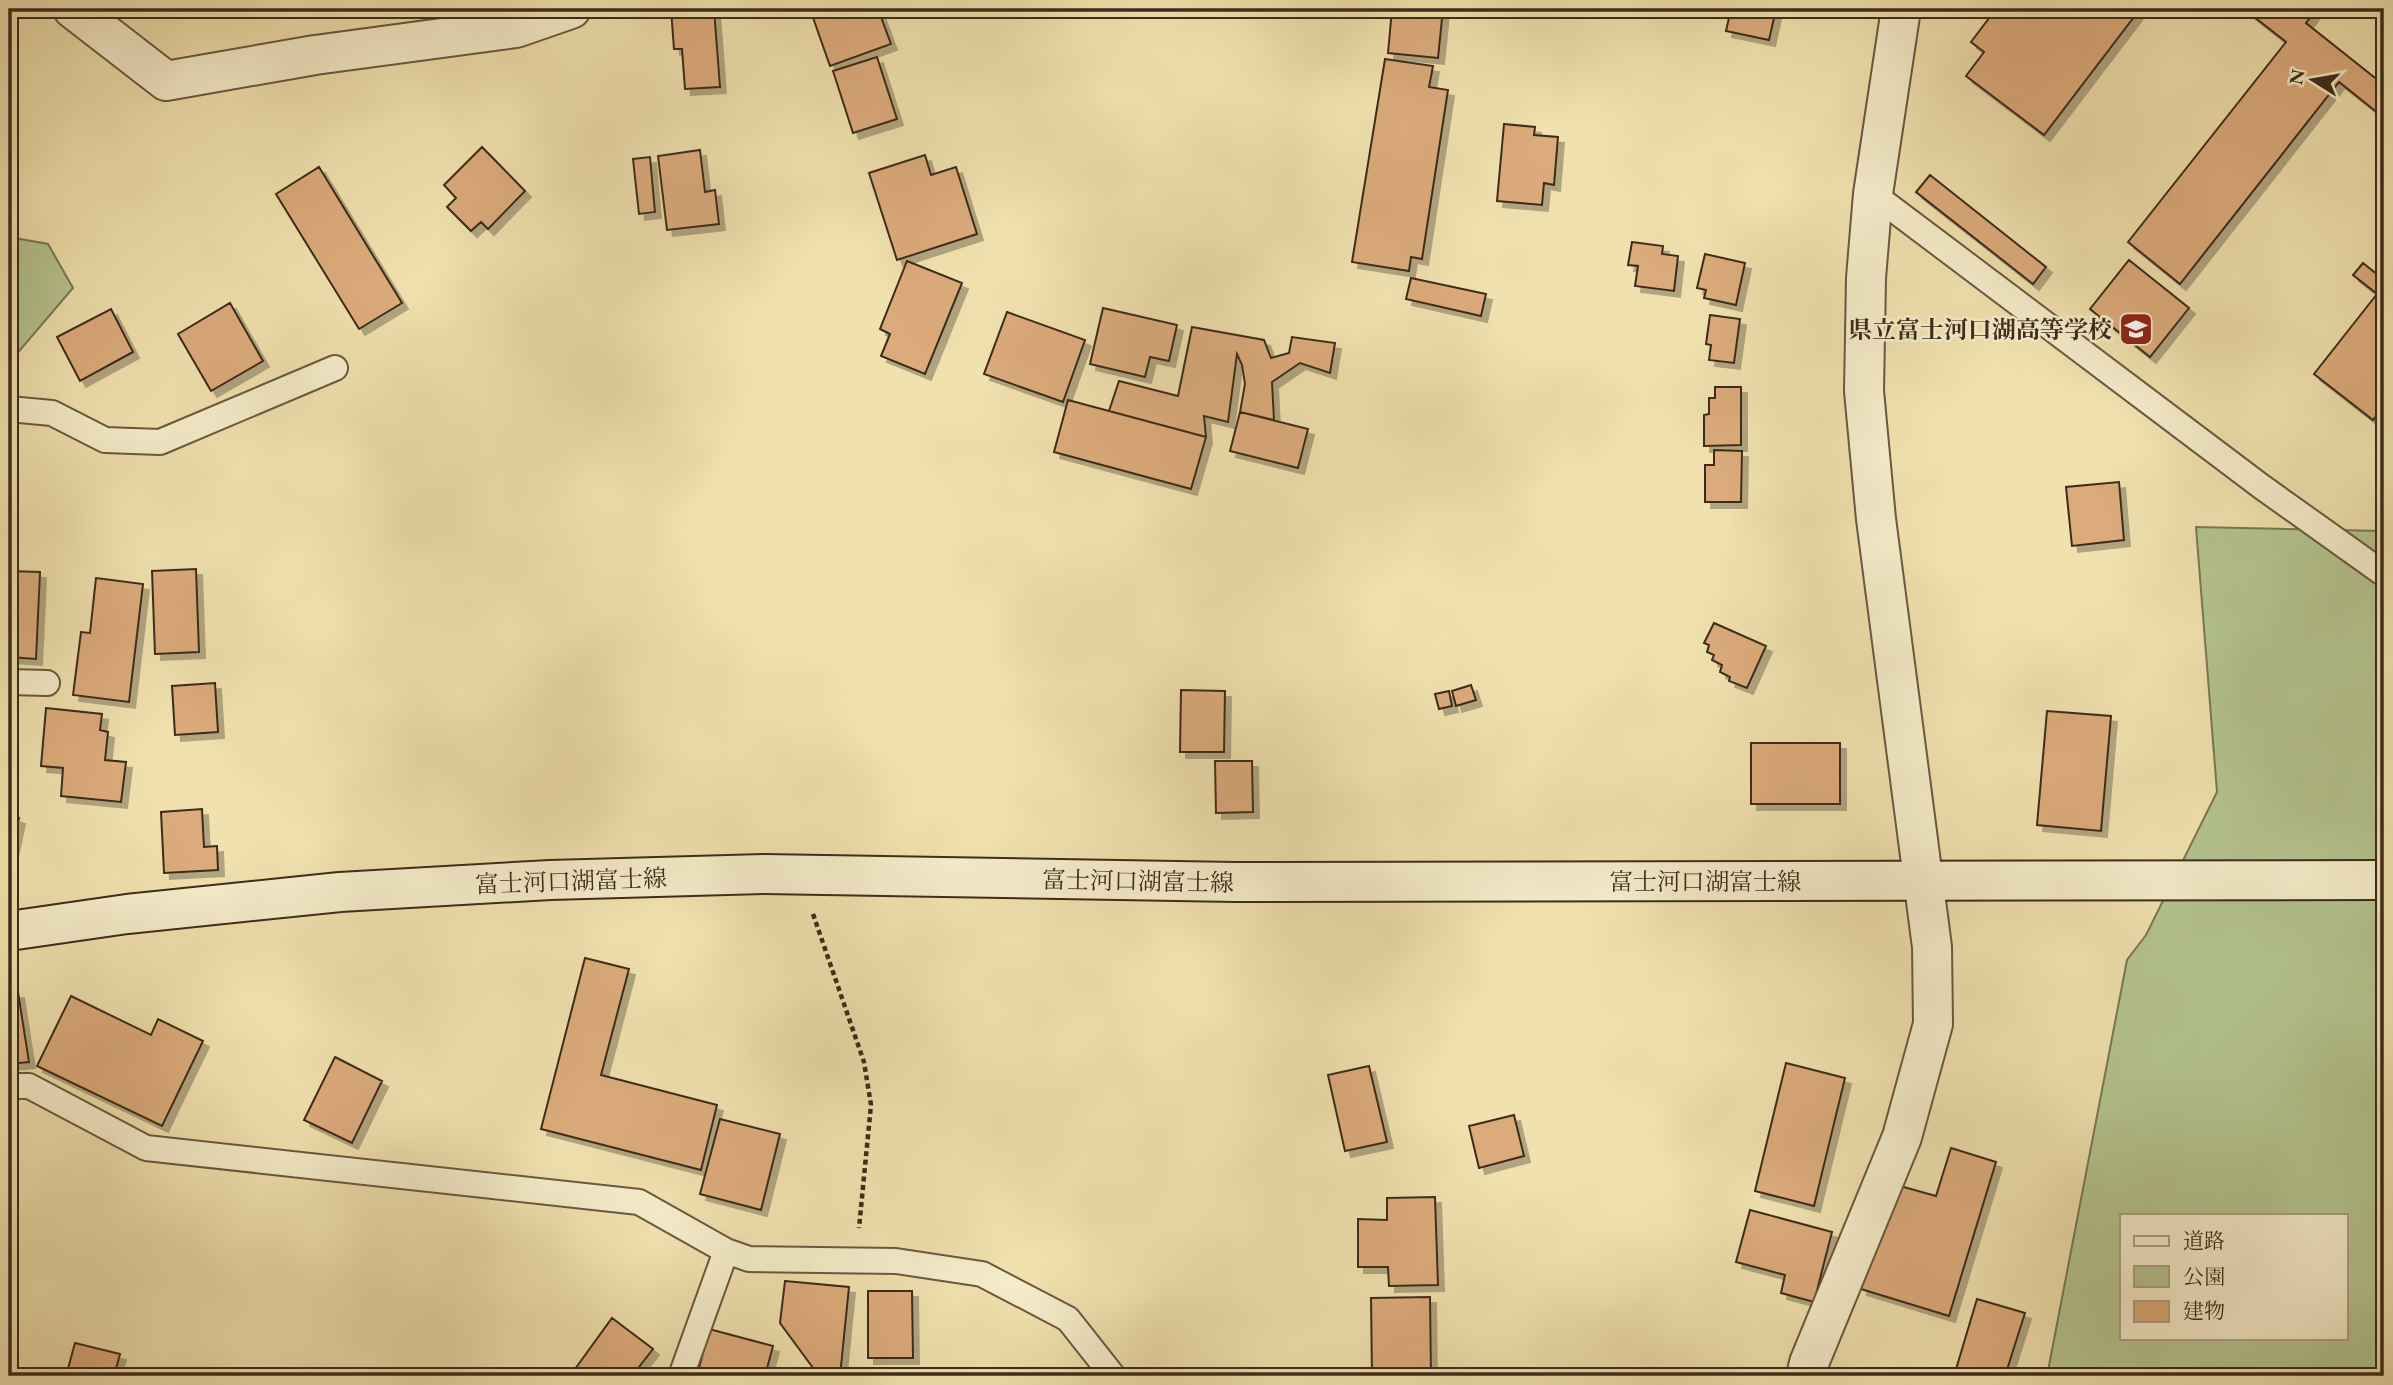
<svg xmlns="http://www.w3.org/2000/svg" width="2393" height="1385" font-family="'EB Garamond','Noto Serif JP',serif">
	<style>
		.green { fill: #b4c48f; stroke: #787855; stroke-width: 2; fill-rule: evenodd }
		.building { fill: #dcab7b; stroke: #3d2b1b; stroke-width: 2; filter: url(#shadow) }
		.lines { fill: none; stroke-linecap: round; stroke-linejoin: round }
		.lane-casing { stroke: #6a5840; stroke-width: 28 }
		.street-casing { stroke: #6a5840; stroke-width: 42 }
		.secondary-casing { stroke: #3d2b1b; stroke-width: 42 }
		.path { stroke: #3d2b1b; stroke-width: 4.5; stroke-dasharray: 5 3.5; stroke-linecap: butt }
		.lane { stroke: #f5ecca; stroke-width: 24 }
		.street { stroke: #f5ecca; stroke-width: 38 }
		.secondary { stroke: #f5ecca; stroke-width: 38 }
		.labels { text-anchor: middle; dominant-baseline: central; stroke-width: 5; stroke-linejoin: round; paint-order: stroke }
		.poi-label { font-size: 24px; font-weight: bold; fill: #3d2b1b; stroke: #f5ecca; text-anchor: end }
		.street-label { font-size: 24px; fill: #3d2b1b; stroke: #f5ecca }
	</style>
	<defs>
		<filter id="shadow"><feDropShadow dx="6" dy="6" stdDeviation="0" flood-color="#0004"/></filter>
	</defs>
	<rect width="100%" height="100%" fill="#f0e1ae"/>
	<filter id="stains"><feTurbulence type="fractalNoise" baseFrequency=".00286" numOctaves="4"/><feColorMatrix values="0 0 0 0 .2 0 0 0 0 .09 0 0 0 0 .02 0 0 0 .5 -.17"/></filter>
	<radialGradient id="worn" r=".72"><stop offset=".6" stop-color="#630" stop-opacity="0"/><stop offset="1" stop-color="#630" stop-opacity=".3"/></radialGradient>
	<!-- green -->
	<path class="green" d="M9 237 48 244 73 288 9 363Z
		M2196 527 2384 531V1376H2047L2127 960 2146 935 2217 792ZM2122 1215H2346V1338H2122Z"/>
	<!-- building -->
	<path class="building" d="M671 9H714L720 87 685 89 682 49H674Z
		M810 9H878L891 44 830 66Z
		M1392 9H1443L1438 58 1388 53Z
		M1731 9H1776L1769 40 1726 31Z
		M1996 9H2140L2044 135 1966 76 1984 52 1971 42Z
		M2244 9H2317L2306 23 2384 85V118L2339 82 2180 284 2128 242 2286 42Z
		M877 57 897 119 853 133 833 71Z
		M1385 59 1433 66 1429 87 1448 90 1422 259 1411 257 1409 271 1352 262Z
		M1504 124 1535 127 1534 135 1558 137 1554 185 1544 183 1542 205 1497 201Z
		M482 147 525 191 488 229 481 222 471 231 447 207 456 198 444 185Z
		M700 150 705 192 715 190 719 224 667 230 658 156Z
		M925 155 931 175 956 167 977 234 897 260 869 173Z
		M650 157 655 212 639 214 633 159Z
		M319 167 402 303 359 329 276 194Z
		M1930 175 2046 267 2033 284 1916 192Z
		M1632 242 1663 246 1662 254 1678 256 1674 291 1635 286 1638 266 1628 265Z
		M1705 254 1745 263 1736 305 1704 298 1706 290 1697 288Z
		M2129 260 2189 308 2150 357 2090 309Z
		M907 261 962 283 925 374 881 356 890 334 880 329Z
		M2363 263 2384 280V406L2373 420 2314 374 2377 294 2353 275Z
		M1411 278 1486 294 1481 316 1406 299Z
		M230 303 263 361 211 391 178 334Z
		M1103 308 1177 325 1169 361 1150 357 1145 377 1090 364Z
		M111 309 133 352 80 381 57 337Z
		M1007 312 1085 340 1063 402 984 374Z
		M1710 315 1740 319 1734 363 1709 360 1711 345 1706 344Z
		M1192 327 1264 340 1271 358 1289 353 1292 337 1335 343 1330 373 1300 363 1272 382 1274 420 1240 412 1245 384 1242 365 1237 354 1228 422 1204 416 1206 437 1109 411 1119 381 1178 396Z
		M1715 387H1741V445L1704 446V415L1709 414V398H1715Z
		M1068 400 1206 437 1191 489 1054 452Z
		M1240 412 1308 429 1298 468 1230 451Z
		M1714 450 1742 451 1741 502H1705V465H1714Z
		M2119 482 2124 540 2072 546 2066 487Z
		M196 569 199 652 155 654 152 571Z
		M9 571 40 572 36 659 9 657Z
		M96 578 143 584 129 702 73 695 81 632 90 633Z
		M1714 623 1766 646 1747 688 1729 681 1730 677 1720 672 1722 665 1712 660 1714 655 1707 652 1709 645 1704 643Z
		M215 683 218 732 175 735 172 686Z
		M1471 685 1476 700 1456 706 1452 691Z
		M1181 690 1225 691 1224 752H1180Z
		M1449 691 1452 706 1439 709 1435 694Z
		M46 708 102 714 100 730 108 732 105 760 126 762 121 802 61 796 63 768 41 766Z
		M2047 711 2111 716 2101 831 2037 825Z
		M1751 743H1840V804H1751Z
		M1215 761H1252L1253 812 1216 813Z
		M202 809 204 847 217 846 218 870 164 873 161 812Z
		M9 815 19 818 9 865Z
		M585 958 629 969 601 1075 717 1105 701 1170 541 1129Z
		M18 992 29 1062 9 1064V993Z
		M71 996 151 1035 158 1019 203 1041 162 1126 37 1066Z
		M335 1057 382 1081 352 1143 304 1120Z
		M1786 1063 1845 1078 1814 1206 1755 1191Z
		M1369 1066 1387 1142 1345 1151 1328 1075Z
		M1514 1115 1524 1156 1479 1168 1469 1126Z
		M720 1119 780 1134 761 1210 700 1194Z
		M1951 1148 1996 1162 1949 1316 1861 1289 1893 1184 1936 1196Z
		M1435 1197 1438 1285 1389 1286 1388 1267H1358V1219L1387 1220V1198Z
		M1750 1210 1832 1232 1814 1302 1781 1293 1785 1275 1736 1262Z
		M785 1281 849 1287 840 1376H819L780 1323Z
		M868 1291H912L913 1358H868Z
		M1430 1297 1431 1376H1372L1371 1298Z
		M1977 1299 2025 1313 2005 1376H1954Z
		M612 1318 653 1349 632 1376H570Z
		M709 1329 773 1346 765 1376H697Z
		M75 1343 120 1354 114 1376H66Z"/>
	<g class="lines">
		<!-- lane casing -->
		<g class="lane-casing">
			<path id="lane" d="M1873 194 2262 487 2384 574
				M9 409 52 413 105 440 160 442 335 368
				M9 682 47 683
				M9 1086H29L146 1148 639 1202 726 1251 749 1259 896 1261 982 1274 1068 1319 1113 1376
				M681 1376 726 1251"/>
		</g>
		<!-- street casing -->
		<g class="street-casing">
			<path id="street" d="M73 9 166 81 315 55 516 28 571 9
				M1806 1376 1809 1363 1902 1137 1933 1024 1932 947 1876 519 1864 391 1866 278 1873 194 1901 9"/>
		</g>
		<!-- secondary casing -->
		<g class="secondary-casing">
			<path id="secondary" d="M9 931 127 914 340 892 550 880 764 874 1235 882 2384 880"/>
		</g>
		<!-- path -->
		<path class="path" d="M813 914 864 1062 871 1105 859 1228"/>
		<!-- lane -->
		<use href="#lane" class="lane"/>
		<!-- street -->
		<use href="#street" class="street"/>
		<!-- secondary -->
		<use href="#secondary" class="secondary"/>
	</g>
	<!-- icons -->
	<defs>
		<g id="school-square" transform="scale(1.75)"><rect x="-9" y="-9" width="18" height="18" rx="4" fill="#8f2418" stroke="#f5ecca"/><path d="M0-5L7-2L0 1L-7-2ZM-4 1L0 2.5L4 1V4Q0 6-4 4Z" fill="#fff"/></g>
	</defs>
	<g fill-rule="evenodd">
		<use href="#school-square" x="2136" y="329"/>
	</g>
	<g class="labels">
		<!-- poi labels -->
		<g class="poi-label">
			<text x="2112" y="329">県立富士河口湖高等学校</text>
		</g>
		<!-- street labels -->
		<g class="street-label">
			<text transform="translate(571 881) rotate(-2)">富士河口湖富士線</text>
			<text transform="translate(1138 881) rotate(1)">富士河口湖富士線</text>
			<text x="1705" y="881">富士河口湖富士線</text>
		</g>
	</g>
	<!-- margin -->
	<rect width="2393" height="1385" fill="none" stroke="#f0e1ae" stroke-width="35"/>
	<rect x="10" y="10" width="2372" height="1364" fill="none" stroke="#3d2b1b" stroke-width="3.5"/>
	<rect x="18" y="18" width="2358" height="1350" fill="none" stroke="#3d2b1b" stroke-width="2"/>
	<!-- legend -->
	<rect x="2120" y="1214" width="228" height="126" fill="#f5ecca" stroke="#ab9f84" stroke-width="2"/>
	<rect x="2134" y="1236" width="35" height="10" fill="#f5ecca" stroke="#ab9f84" stroke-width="2"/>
	<text x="2183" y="1248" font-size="21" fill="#3d2b1b">道路</text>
	<rect x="2134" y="1266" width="35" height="21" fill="#b4c48f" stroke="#ab9f84" stroke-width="2"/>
	<text x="2183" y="1284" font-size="21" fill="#3d2b1b">公園</text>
	<rect x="2134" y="1301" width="35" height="21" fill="#dcab7b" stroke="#ab9f84" stroke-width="2"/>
	<text x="2183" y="1318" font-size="21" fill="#3d2b1b">建物</text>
	<!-- north arrow -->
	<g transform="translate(2313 80) rotate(281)" stroke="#f5ecca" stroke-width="5" paint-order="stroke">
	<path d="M0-5L12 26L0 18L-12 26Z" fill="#3d2b1b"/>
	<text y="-10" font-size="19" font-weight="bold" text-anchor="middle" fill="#3d2b1b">N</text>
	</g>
	<rect width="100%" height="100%" filter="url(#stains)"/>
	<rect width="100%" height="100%" fill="url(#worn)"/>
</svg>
